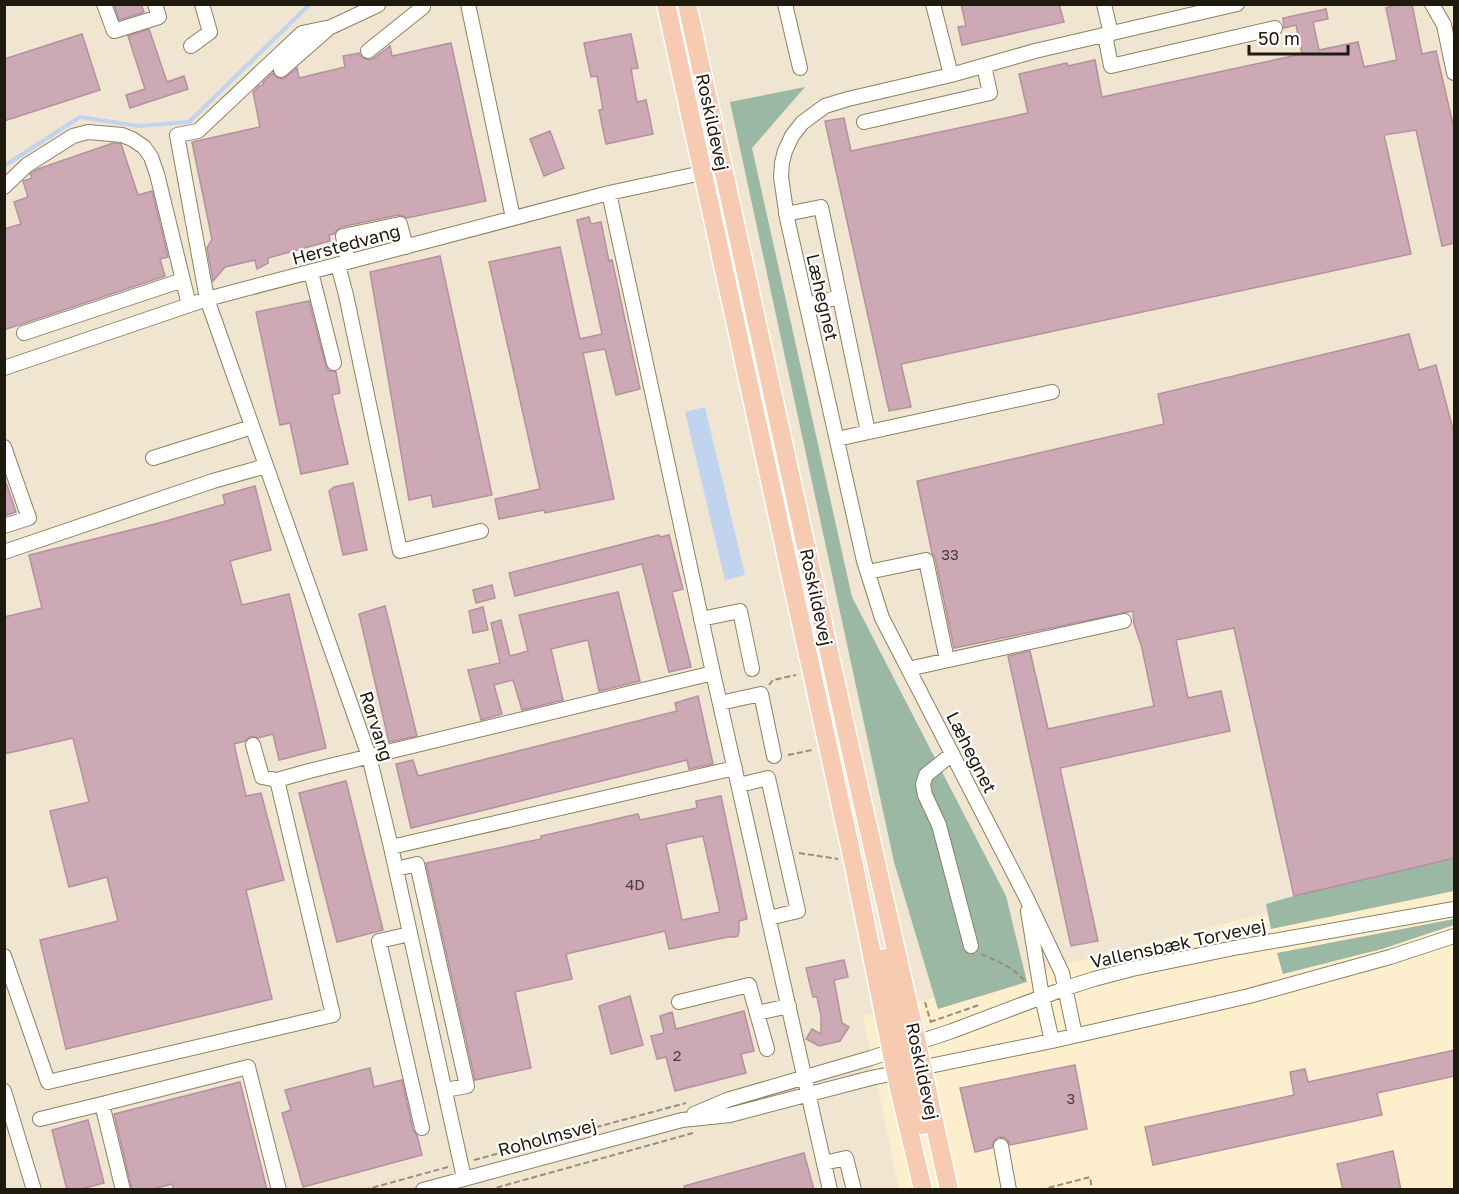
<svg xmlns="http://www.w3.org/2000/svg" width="1459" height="1194" font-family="'Golos Text',sans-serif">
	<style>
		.industrial { fill: #efe5d0 }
		.forest { fill: #9ab8a3 }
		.water { fill: #c0d3ef }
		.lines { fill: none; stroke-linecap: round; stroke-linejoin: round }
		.stream { stroke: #c0d3ef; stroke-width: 4 }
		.building { fill: #cda9b6; stroke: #b4919e; stroke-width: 1.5; fill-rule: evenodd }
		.minor-casing { stroke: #8e8163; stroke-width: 16 }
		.major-casing { stroke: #fff; stroke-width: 21 }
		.path { stroke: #998f77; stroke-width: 2; stroke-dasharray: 6 3; stroke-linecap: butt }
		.minor { stroke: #fff; stroke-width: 14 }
		.major { stroke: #f6cbb2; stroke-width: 18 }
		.labels { text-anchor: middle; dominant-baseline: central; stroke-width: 4.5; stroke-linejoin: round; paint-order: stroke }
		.number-label { font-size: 15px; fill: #4a3e38 }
		.street-label { font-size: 18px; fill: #1f1a0e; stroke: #fff }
	</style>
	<rect width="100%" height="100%" fill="#fdefce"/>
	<!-- industrial -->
	<path class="industrial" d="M5 5H1454V865L863 1016 899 1189 5 1190Z"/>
	<!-- forest -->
	<path class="forest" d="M805 87 752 148 852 597 1006 896 1027 982 938 1009 894 862 730 102Z
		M1454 858V891L1271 929 1266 904 1294 896Z
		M1454 919V925L1382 949 1283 974 1277 953Z"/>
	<!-- water -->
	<path class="water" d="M705 407 745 575 725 580 685 412Z"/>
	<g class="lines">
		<!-- stream -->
		<path class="stream" d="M4 166 80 117 138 126 189 122 310 4"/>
	</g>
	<!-- building -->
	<path class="building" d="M114 4H141L144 12 119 20Z
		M961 4H1059L1064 22 962 45 958 27 966 26Z
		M1399 4H1412L1422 54 1436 51 1455 133V243L1442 246 1416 130 1384 135 1411 254 901 364 911 407 889 411 825 121 844 118 851 151 1028 113 1019 74 1067 63 1068 66 1095 60 1102 97 1302 54 1296 25 1284 28 1283 18 1326 9 1328 19 1313 22 1319 50 1358 42 1364 67 1397 60 1386 8Z
		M149 29 167 82 184 76 188 89 130 108 126 95 145 89 128 36Z
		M82 34 100 90 4 121V59Z
		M631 34 638 68 631 69 637 102 646 100 653 134 606 144 599 110 603 109 597 76 591 77 584 43Z
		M451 43 486 201 407 218 403 216 398 215 341 227 337 230 334 234 329 235 330 241 268 258V263L257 269 255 260 225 267 213 281 207 248 212 239 192 142 260 127 253 92 259 86 263 85V82L273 73 278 78 283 79 297 68 299 78 345 67 343 56 359 53 361 57 369 60 374 58 390 46 392 56Z
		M550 131 564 168 544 176 530 139Z
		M113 143 121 144 138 195 152 191 168 257 160 259 165 276 4 330V229L21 224 14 202 28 197 23 181 32 178 30 174 38 169Z
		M589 217 591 224 601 222 609 261 612 260 640 389 616 395 605 349 583 353 614 499 545 513 544 510 499 519 495 499 540 489 489 262 560 247 580 339 602 334 577 220Z
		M440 256 492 495 433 507 431 495 409 500 370 272Z
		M309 301 327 370 336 372 340 393 332 395 348 464 301 474 290 423 280 425 256 312Z
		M1409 334 1419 370 1436 365 1455 437V858L1294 896 1234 628 1176 640 1188 698 1221 691 1230 731 1060 768 1098 941 1071 946 1008 656 1030 651 1048 729 1154 706 1142 648 1134 624 1133 611 954 648 935 558 932 553 917 481 1164 424 1158 394Z
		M6 483 16 512 4 516V484Z
		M353 483 367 550 343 555 329 491 334 487Z
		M255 486 271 550 230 561 242 605 289 594 326 748 279 760 273 734 258 738 251 736 245 741 234 744 246 796 261 793 284 880 246 890 272 999 66 1049 40 940 118 921 107 877 69 887 50 811 89 802 73 738 4 754V617L42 608 29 555 159 523 225 504 223 495Z
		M659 535 660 537 669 535 683 589 672 592 691 667 669 672 642 564 515 596 509 573Z
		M492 585 495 598 476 603 473 590Z
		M618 592 640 681 599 691 588 640 551 649 563 700 522 710 513 680 494 685 502 714 481 720 468 670 500 663 491 623 501 620 510 656 528 651 519 615Z
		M385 606 417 736 389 742 359 614Z
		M483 607 488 630 473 633 469 611Z
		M698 696 713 764 689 769 687 760 411 828 396 764 413 760 418 776 677 711 675 703Z
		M346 781 383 930 337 942 299 793Z
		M721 796 747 919 739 921V931L738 936 735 937H728L669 949 665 931 566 954 572 979 515 992 531 1068 475 1080 426 863 541 839V836L638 814 640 820 697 808 696 801ZM703 836 720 912 682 920 666 844Z
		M844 960 848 977 834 980 842 1023 849 1027 840 1041 819 1046 806 1039 812 1029 821 1034V1016L817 997H813L806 968Z
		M630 996 643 1045 611 1054 599 1006Z
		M744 1011 754 1051 741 1054 746 1073 675 1091 666 1057 657 1059 651 1036 664 1033 660 1016 672 1012 676 1029Z
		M1455 1050V1076L1377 1093 1382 1115 1153 1165 1145 1127 1294 1095 1290 1072 1305 1069 1308 1082Z
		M1075 1065 1087 1129 1010 1145 1008 1141 1005 1138 999 1137 993 1142 992 1148 975 1152 960 1088Z
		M370 1068 374 1087 402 1080 413 1130 417 1135 422 1155 303 1187 282 1113 291 1110 285 1090Z
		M240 1082 267 1190H174L172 1184 150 1190H132L114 1114Z
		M88 1120 104 1183 77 1190H67L52 1130Z
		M1393 1151 1401 1190H1343L1337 1164Z
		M804 1153 814 1190H685L684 1186Z"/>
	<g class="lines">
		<!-- minor casing -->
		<g class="minor-casing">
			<path id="minor" d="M104 4 114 31 159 17 155 4
				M468 4 513 218
				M785 4 800 68
				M933 4 951 75
				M1104 4 1111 34
				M1432 4 1444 25 1454 73
				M378 5 331 27 302 33 198 131 177 135 207 299 369 756 391 847 464 1178
				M1105 35 1111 66 1275 28
				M191 46 210 32 202 4
				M368 51 423 7
				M281 70 329 28
				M864 122 990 93 984 66
				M4 187 27 165 73 136 88 132 122 135 132 139 144 147 151 157 157 174 189 305
				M609 193 713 673 830 1190
				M786 214 821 207 868 432
				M348 262 343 236 400 224 406 247
				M338 265 346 295 400 551 481 531
				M311 272 334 363
				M807 305 840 297
				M24 333 183 280
				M4 368 207 299 609 193 702 173
				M837 439 1052 392
				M4 447 29 518 4 526
				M153 458 252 427
				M4 552 213 481 266 466
				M868 572 926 560 947 660
				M701 619 740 611 752 669
				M908 669 1124 621
				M720 703 761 694 774 756
				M253 745 262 777 277 780 309 771 713 673
				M952 754 926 775 923 784 925 795 939 825 971 946
				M739 785 768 778 798 911 769 918
				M391 847 735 768
				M396 869 417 864 467 1086 445 1090
				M1028 911 1042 997 1052 1041
				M410 934 379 941 422 1128
				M4 956 48 1082 333 1015 277 780
				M679 1002 749 985 767 1049
				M757 1013 789 1006
				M1075 1035 1062 973 1026 897 882 618 864 561 787 218 781 177 782 163 785 151 792 136 802 123 825 106 848 99 951 75 1035 51 1237 4
				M4 1091 34 1190
				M102 1104 248 1067 279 1190
				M694 1114 727 1100 871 1058 952 1031 1066 988 1094 979 1132 969 1239 947 1454 909
				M40 1119 102 1104 123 1190
				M1001 1146 1009 1190
				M824 1163 846 1158 854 1190
				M423 1190 682 1120 730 1115 871 1078 1052 1041 1249 996 1390 957 1454 936"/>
		</g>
		<!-- major casing -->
		<g class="major-casing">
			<path id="major" d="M666 4 853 861 898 1084 923 1190
				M687 4 849 743 917 1043 949 1190
				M885 958 905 1047 912 1059 921 1065
				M895 1054C915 1072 917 1100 923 1125"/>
		</g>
		<!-- path -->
		<path class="path" d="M769 685 773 680 796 675
			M788 755 812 750
			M799 853 838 859
			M981 954C1001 963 1010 965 1026 982
			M925 1002 931 1023
			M930 1022 979 1005
			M474 1160 686 1103
			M364 1190 448 1167
			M488 1190 693 1133
			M1040 1190 1090 1177 1092 1190"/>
		<!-- minor -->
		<use href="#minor" class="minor"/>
		<!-- major -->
		<use href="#major" class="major"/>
	</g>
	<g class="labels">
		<!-- number labels -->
		<g class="number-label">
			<text x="950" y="554">33</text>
			<text x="635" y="884">4D</text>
			<text x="677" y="1055">2</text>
			<text x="1071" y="1098">3</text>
		</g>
		<!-- street labels -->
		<g class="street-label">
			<text transform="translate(713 122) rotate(78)">Roskildevej</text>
			<text transform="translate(346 244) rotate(-15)">Herstedvang</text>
			<text transform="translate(823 297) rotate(77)">Læhegnet</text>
			<text transform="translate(817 597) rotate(78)">Roskildevej</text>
			<text transform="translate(377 726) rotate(72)">Rørvang</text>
			<text transform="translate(972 752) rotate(63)">Læhegnet</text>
			<text transform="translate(1178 943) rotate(-12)">Vallensbæk Torvevej</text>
			<text transform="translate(923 1071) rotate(78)">Roskildevej</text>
			<text transform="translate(547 1137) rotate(-15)">Roholmsvej</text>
		</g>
	</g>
	<!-- border -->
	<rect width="1459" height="1194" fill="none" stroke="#1f1a0e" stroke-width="12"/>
	<!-- scale -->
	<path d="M1249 45v9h99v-9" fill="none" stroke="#1f1a0e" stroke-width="3"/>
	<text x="1258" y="45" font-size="18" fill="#1f1a0e" stroke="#ffffff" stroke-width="4.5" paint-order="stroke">50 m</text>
</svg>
